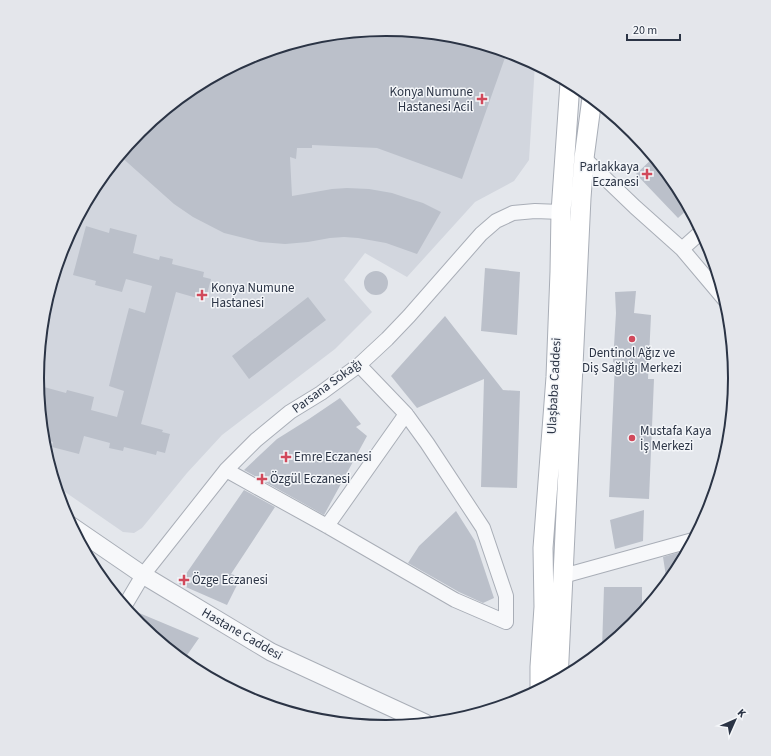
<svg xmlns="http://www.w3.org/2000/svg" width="771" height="756" font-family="'Source Sans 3',sans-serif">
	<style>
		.built { fill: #d2d6de }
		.building { fill: #bbc0ca }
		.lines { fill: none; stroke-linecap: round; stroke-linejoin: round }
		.minor-casing { stroke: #a9aeb7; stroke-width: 16 }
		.tertiary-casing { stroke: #a9aeb7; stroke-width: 19 }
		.secondary-casing { stroke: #a9aeb7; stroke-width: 21 }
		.minor { stroke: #f7f8fa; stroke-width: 14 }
		.tertiary { stroke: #f7f8fa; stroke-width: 17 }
		.secondary { stroke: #fff; stroke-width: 19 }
		.poi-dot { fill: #d1495b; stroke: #f4f6f9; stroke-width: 1.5 }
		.labels { text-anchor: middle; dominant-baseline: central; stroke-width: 3; stroke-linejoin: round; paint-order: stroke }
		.poi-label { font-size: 13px; fill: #2b3445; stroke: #f4f6f9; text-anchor: start }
		.street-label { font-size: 13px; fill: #2b3445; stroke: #f4f6f9 }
		.rim { fill: none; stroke: #2b3445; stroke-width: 2 }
	</style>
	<rect width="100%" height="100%" fill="#e4e7ec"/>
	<!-- built -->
	<path class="built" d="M386 29 454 36 519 56 535 64 529 160 514 181 475 202 407 277 365 253 344 280 372 312 335 349 222 435 187 473 142 528 134 533 123 532 55 485 43 446 37 378 43 310 63 244 95 184 139 131 192 88 252 55 318 36Z"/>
	<!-- building -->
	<path class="building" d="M386 29 454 36 507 52 462 179 377 148 312 145V148H297L296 159 290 157 292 196 332 189 347 188 369 189 392 193 407 198 423 203 441 212 417 254 386 243 358 238 344 237 330 238 308 242 285 244 260 242 224 233 193 217 174 204 119 155 139 131 192 88 252 55 318 36Z
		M654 157 676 184 689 208 678 218 636 174Z
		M86 226 109 233 110 228 137 235 133 253 159 260 160 256 173 259 172 264 204 272 203 277 211 279 206 298 198 296 197 298 176 292 160 352 141 424 163 430 162 432 170 434 165 453 157 451 156 455 124 447 123 451 109 448 110 443 84 436 79 454 52 447 53 442 42 439 39 404 44 387 66 393 67 390 94 397 91 410 117 417 124 391 109 386 119 346 129 308 145 313 152 286 126 279 122 292 95 285 96 281 73 275Z
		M485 268 520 272 517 335 481 331Z
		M364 283a12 12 0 1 1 24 0a12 12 0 1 1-24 0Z
		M636 291 634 313 651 315 648 379H654L649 499 609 497 615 363 613 362 616 313 615 292Z
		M308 297 326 320 249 379 232 356Z
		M445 316 503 390 520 391 517 488 481 487 484 379 417 408 391 376Z
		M340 398 361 424 356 427 367 436 324 515 244 470 277 439 309 419Z
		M244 490 275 507 231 574 241 577 227 605 179 584Z
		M644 510 643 541 615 549 610 520Z
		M456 511 475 541 494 598 483 603 459 592 408 563 419 546Z
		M687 550 676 572 667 583 663 557Z
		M604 587H642V613L632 625 602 649Z
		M132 610 199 638 183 661 139 625 129 613Z"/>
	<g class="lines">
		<!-- minor casing -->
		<g class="minor-casing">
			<path id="minor" d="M584 158 635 207 682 249
				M701 232 682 249 725 300
				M226 470 327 526 455 600 506 622V596L483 528 427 443 406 414 359 365
				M327 526 406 414
				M563 576 693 540
				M124 607 143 575 226 470 256 440 290 412 321 393 359 365 387 339 409 316 481 234 496 221 513 213 535 211 561 212"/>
		</g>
		<!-- tertiary casing -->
		<g class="tertiary-casing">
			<path id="tertiary" d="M70 525 143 575 271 652 425 723"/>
		</g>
		<!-- secondary casing -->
		<g class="secondary-casing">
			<path id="secondary" d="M558 680 581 198 584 158 592 98
				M540 689V667L544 607 543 548 556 377 560 272 561 212 570 83"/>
		</g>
		<!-- minor -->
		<use href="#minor" class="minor"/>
		<!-- tertiary -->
		<use href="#tertiary" class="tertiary"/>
		<!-- secondary -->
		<use href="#secondary" class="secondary"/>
	</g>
	<!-- markers -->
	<g class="poi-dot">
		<path d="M480 93h4v4h4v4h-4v4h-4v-4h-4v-4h4z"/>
		<path d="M645 168h4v4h4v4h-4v4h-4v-4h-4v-4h4z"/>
		<path d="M200 289h4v4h4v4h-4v4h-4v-4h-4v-4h4z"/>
		<circle cx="632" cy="339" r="4"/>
		<circle cx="632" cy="438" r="4"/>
		<path d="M284 451h4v4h4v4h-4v4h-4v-4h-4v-4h4z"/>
		<path d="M260 473h4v4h4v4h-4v4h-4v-4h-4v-4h4z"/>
		<path d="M182 574h4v4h4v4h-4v4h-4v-4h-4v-4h4z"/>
	</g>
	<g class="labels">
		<!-- poi labels -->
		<g class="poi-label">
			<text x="473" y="92" text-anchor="end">Konya Numune<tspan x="473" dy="15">Hastanesi Acil</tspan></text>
			<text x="639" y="167" text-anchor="end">Parlakkaya<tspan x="639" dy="15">Eczanesi</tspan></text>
			<text x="211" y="288">Konya Numune<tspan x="211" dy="15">Hastanesi</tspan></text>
			<text x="632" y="353" text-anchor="middle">Dentinol Ağız ve<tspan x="632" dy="15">Diş Sağlığı Merkezi</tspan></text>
			<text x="640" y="431">Mustafa Kaya<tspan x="640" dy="15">İş Merkezi</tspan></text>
			<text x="294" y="457">Emre Eczanesi</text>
			<text x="270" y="479">Özgül Eczanesi</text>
			<text x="192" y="580">Özge Eczanesi</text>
		</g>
		<!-- street labels -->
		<g class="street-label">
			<text transform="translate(327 386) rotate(-36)">Parsana Sokağı</text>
			<text transform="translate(554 386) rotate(-87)">Ulaşbaba Caddesi</text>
			<text transform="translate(242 634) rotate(30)">Hastane Caddesi</text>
		</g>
	</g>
	<!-- crop -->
	<path d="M0 0H771V756H0ZM44 378a342 342 0 1 1 684 0a342 342 0 1 1-684 0Z" fill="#e4e6eb" fill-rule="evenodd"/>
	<path class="rim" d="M44 378a342 342 0 1 1 684 0a342 342 0 1 1-684 0Z"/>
	<!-- north arrow -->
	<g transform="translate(735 720) rotate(45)" stroke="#f4f6f9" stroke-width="3" paint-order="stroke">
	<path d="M0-3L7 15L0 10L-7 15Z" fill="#2b3445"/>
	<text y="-6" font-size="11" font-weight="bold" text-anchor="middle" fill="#2b3445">K</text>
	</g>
	<!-- scale -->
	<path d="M627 34v6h53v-6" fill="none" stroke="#2b3445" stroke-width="2"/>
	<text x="633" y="34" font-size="12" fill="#2b3445" stroke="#f4f6f9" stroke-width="3" paint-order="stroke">20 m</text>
</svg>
